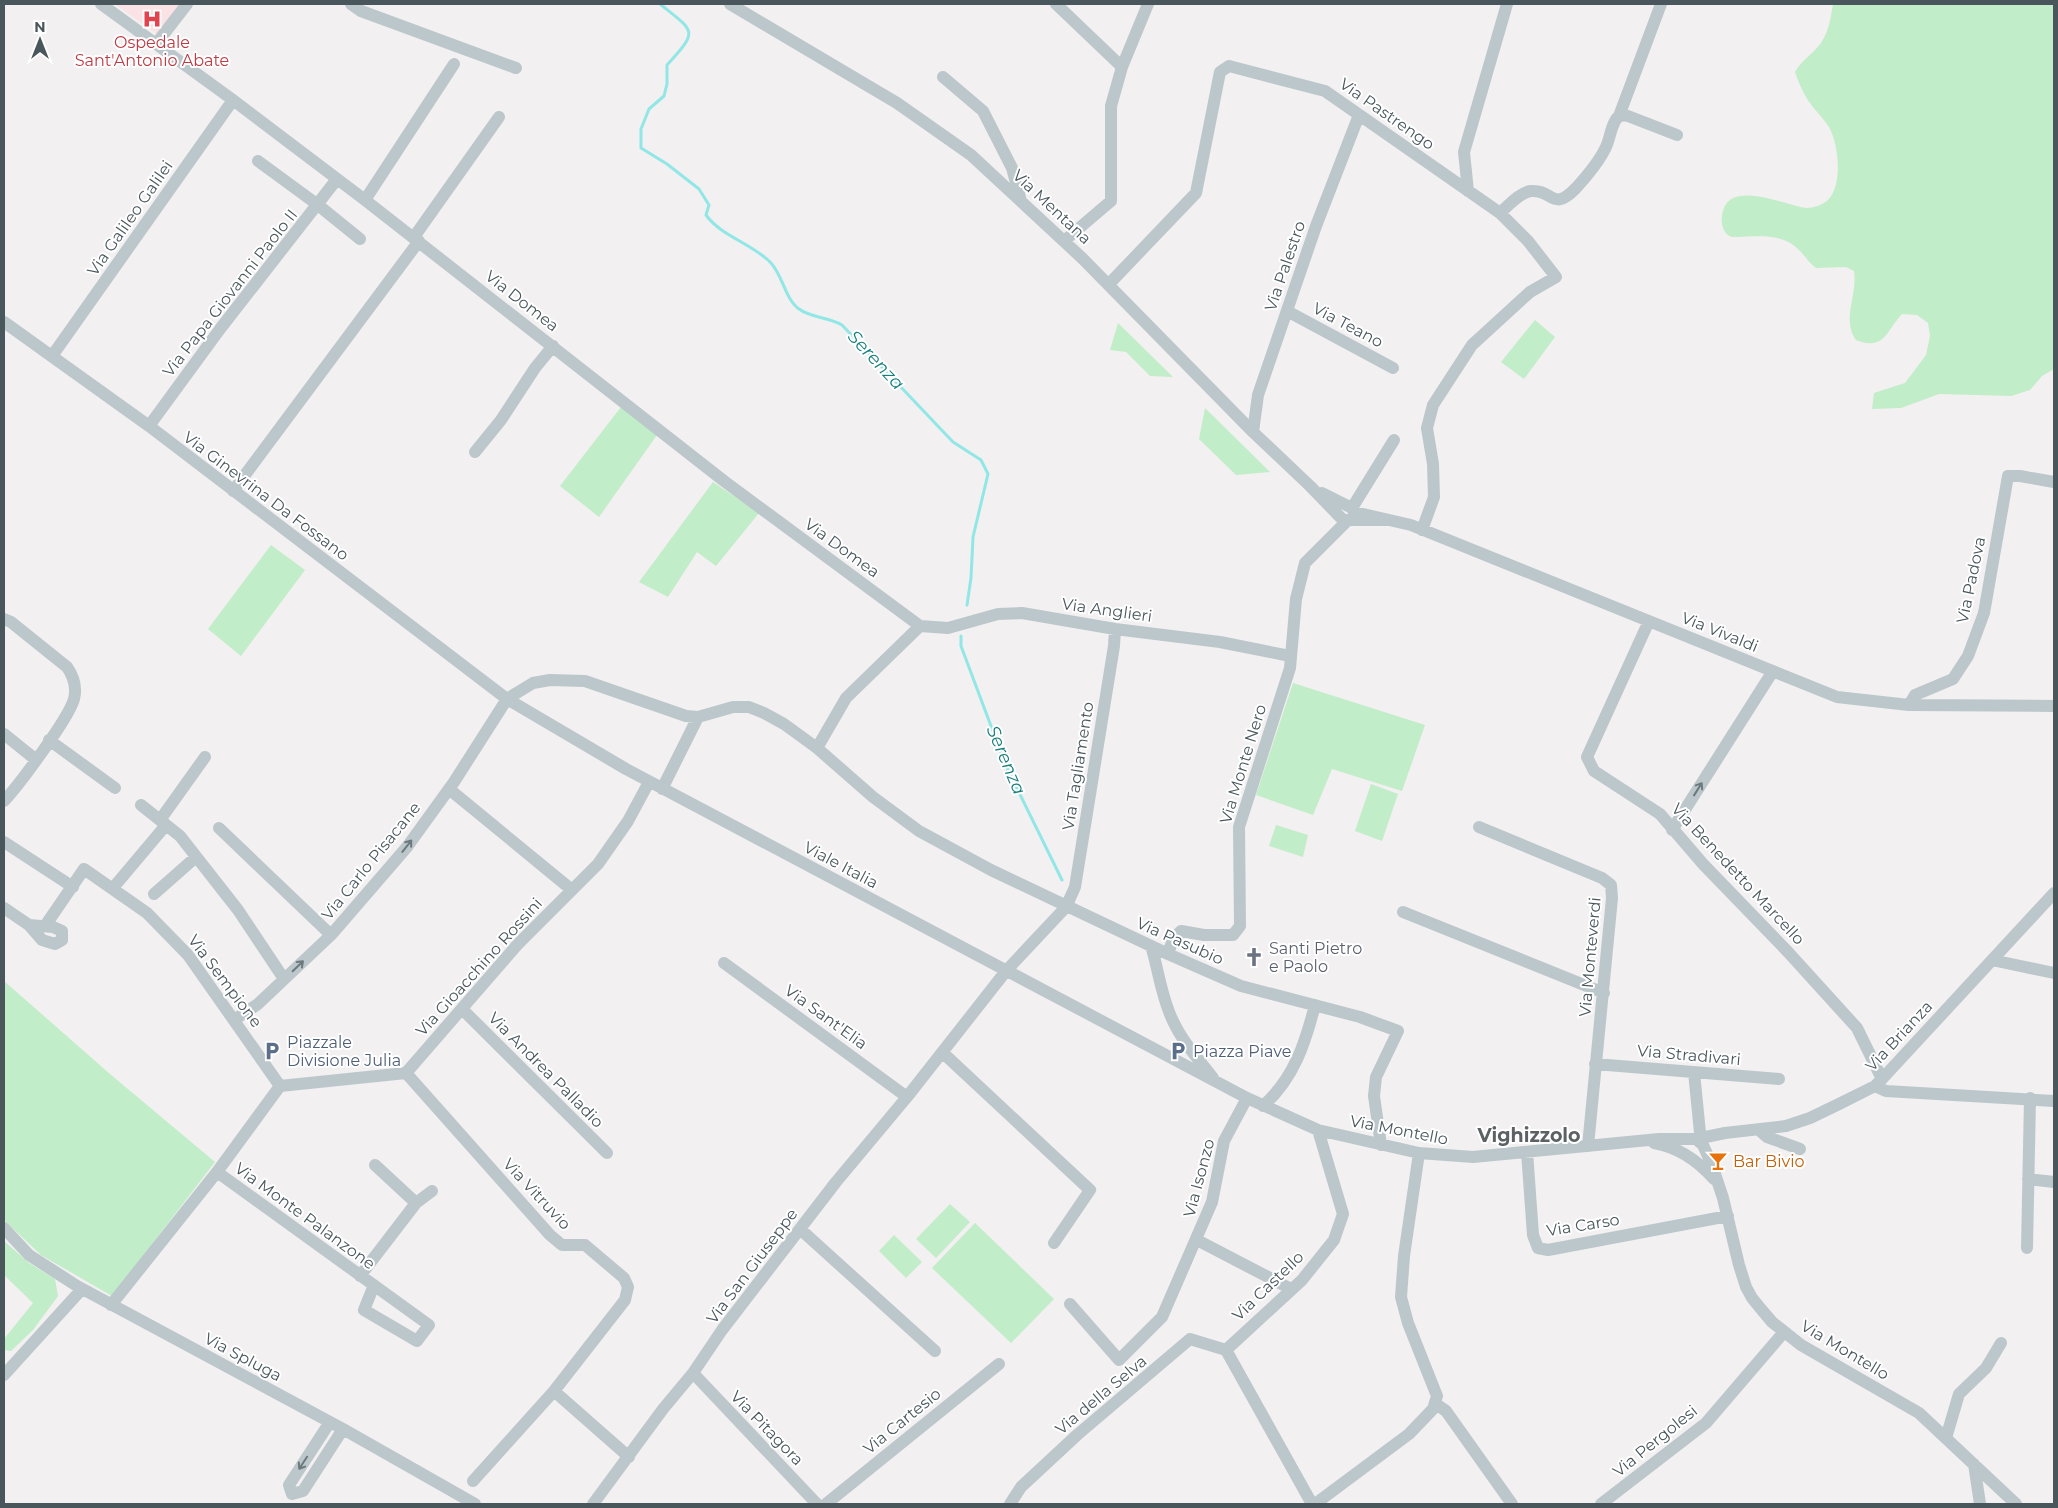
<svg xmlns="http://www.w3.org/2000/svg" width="2058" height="1508" font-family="Montserrat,sans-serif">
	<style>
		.medical { fill: #fae2e5 }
		.green { fill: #c1edc8 }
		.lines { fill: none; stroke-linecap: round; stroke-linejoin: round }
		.stream { stroke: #91e7e5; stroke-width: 3 }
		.minor { stroke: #bcc7cb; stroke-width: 12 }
		.oneway { stroke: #6c797d }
		.labels { text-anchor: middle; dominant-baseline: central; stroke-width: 4; stroke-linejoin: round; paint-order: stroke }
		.health-label { font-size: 16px; fill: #be3a42; stroke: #fff }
		.street-label { font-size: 16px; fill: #49575c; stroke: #fff }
		.worship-label { font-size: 16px; fill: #5b616d; stroke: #fff; text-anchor: start }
		.service-label { font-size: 16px; fill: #4e5e75; stroke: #fff; text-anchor: start }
		.food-label { font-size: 16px; fill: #c56008; stroke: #fff; text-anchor: start }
		.water-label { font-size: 18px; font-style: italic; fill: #147e7c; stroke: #fff }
		.quarter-label { font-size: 19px; font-weight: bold; fill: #5c6264; stroke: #fff }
	</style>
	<rect width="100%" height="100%" fill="#f2f0f0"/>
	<!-- medical -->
	<path class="medical" d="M115 4H180L157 34Z"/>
	<!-- green -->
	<path class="green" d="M1833 4H2054V369L2042 376 2030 390 2011 396 1939 394 1901 408 1872 409 1874 393 1905 383 1926 355 1930 336 1928 323 1917 315 1902 314C1886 331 1885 351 1856 340 1841 320 1858 294 1854 271L1846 267 1816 268C1808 262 1804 254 1797 248 1780 232 1754 237 1732 237 1722 234 1720 221 1723 211 1731 179 1787 206 1806 208 1813 208 1823 205 1828 200 1843 185 1839 145 1829 127 1822 116 1812 108 1806 97 1801 89 1798 80 1795 72 1800 63 1807 58 1814 51 1828 38 1830 22 1833 4Z
		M1535 320 1555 337 1524 379 1501 362Z
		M1118 323 1173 377 1150 376 1126 352 1110 350Z
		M621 407 657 435 599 517 560 486Z
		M1205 408 1270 472 1236 475 1199 439Z
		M713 482 759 513 716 566 697 552 668 597 639 582Z
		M271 545 305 570 241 656 208 629Z
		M1293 683 1425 725 1402 791 1332 769 1313 815 1256 795Z
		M1371 784 1398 794 1382 841 1355 831Z
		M1276 825 1308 835 1303 857 1269 846Z
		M4 981 110 1074 215 1162 112 1296 41 1255 4 1220Z
		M950 1204 970 1222 936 1258 916 1239Z
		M975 1223 1054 1299 1011 1343 932 1268Z
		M894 1235 922 1262 906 1278 879 1251Z
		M4 1241 29 1263 55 1279 58 1296 33 1330 11 1351 4 1350V1339L33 1303 4 1275Z"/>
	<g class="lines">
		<!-- stream -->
		<path class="stream" d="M660 4C695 32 699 30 667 65V84L664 96 649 109 641 129V148L667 164 699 189 709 205 706 215C722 237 752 243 771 263 783 276 785 299 799 309 811 318 829 317 842 325L953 442 981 460 988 474 973 537 971 578 967 605
			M961 636V646L1006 766 1062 880"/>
		<!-- minor -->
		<path class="minor" d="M101 4 233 100 365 200 724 481 920 626 948 628 998 614 1022 613 1115 629 1220 642 1290 656
			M351 4 361 11 516 68
			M730 4 897 103 971 155 1083 259 1253 432 1310 486 1343 520H1388
			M1056 4 1122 67
			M156 44 187 4
			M943 77 983 111 1012 168 1021 201
			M1619 116 1661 4
			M258 161 318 205 360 239
			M1468 191 1464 152 1507 4
			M365 200 454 64
			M1500 213C1508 206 1520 192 1531 191 1553 189 1552 213 1576 188 1587 176 1599 162 1606 147 1610 139 1611 125 1617 118 1620 115 1624 115 1628 116L1677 135
			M414 237 499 117
			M1064 241 1111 201V106L1122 67 1148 4
			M1109 284 1196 193 1220 72 1229 66 1325 91 1500 213 1528 241 1556 277 1530 292 1472 345 1433 405 1427 428 1433 464 1434 497 1422 530
			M1287 311 1393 368
			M4 322 149 426 507 699 626 769 1247 1098 1318 1130 1419 1153 1473 1157 1659 1139H1696L1725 1133 1786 1126 1810 1118 1839 1104 1875 1086 1882 1079 2054 893
			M52 356 233 100
			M149 426 220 329 337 179
			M1253 432 1258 395 1316 226 1359 115
			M475 452 501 420 535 368 553 346
			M233 491 419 241
			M1322 493 1352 508 1355 514
			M1352 508 1394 440
			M1354 512 1411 525 1837 697 1909 705 2054 706
			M4 619 11 622 67 667C74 677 77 687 74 699 69 718 19 785 4 801
			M1649 621 1587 757 1594 771 1660 814 1703 864 1788 952 1857 1028 1882 1079
			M1909 705 1915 695 1953 679 1968 656 1984 613 2008 476H2020L2054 482
			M4 734 35 759
			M49 740 115 788
			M817 748 846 698 920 626
			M449 789 572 890
			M662 789 698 717
			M141 805 180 836 238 910 284 979
			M160 820 205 757
			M1479 827 1602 878 1611 885 1612 898 1588 1146
			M219 828 331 935
			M1672 830 1773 671
			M4 842 73 887
			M113 888 166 825
			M154 894 196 857
			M4 908 29 925 42 940 55 944 62 940V931L53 927 29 925
			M1403 912 1604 993
			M45 926 84 869 147 913 188 955 280 1086
			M1151 946C1159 971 1161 997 1173 1021 1182 1041 1199 1060 1213 1078
			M1168 954 1173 939 1181 931 1204 935H1233L1240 926 1239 827 1290 668 1296 599 1305 563 1347 521
			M1992 960 2054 973
			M724 963 907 1097
			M462 1009 607 1153
			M234 1020 258 1004 331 935 407 847 454 782 507 699 533 683 550 680 585 681 686 716 698 717 733 707H749L764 713 784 724 817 748 873 797 919 831 991 870 1168 954 1241 986 1360 1017 1398 1031 1376 1077 1374 1096 1381 1145
			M942 1052 1090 1190 1054 1243
			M1595 1064 1779 1079
			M1694 1072 1701 1143
			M406 1073 550 1235 562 1245H585L624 1278 628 1287 625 1300 554 1391 473 1481
			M280 1086 406 1073 517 945 598 864 628 821 649 782
			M1875 1086 1886 1091 2054 1101
			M1263 1106C1294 1078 1305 1044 1315 1005
			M1759 1130 1767 1137 1800 1149
			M1696 1139 1703 1145 1712 1165 1723 1198 1739 1265 1746 1287 1752 1298 1761 1309 1772 1322 1801 1345 1919 1413 2016 1504
			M1654 1143C1678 1147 1698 1161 1714 1179
			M1527 1152 1533 1235 1538 1248 1548 1250 1728 1216
			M217 1172 429 1325 417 1341 364 1310 374 1285
			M2028 1179 2054 1182
			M416 1203 432 1191
			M4 1228 29 1255 77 1286 343 1429 475 1504
			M800 1229 935 1351
			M1197 1240 1291 1289
			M2027 1248 2030 1098
			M360 1276 416 1203 375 1165
			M1070 1304 1119 1360 1162 1317 1212 1202 1224 1141 1247 1098
			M111 1305 217 1172 280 1086
			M1226 1350 1302 1280 1334 1240 1343 1214 1318 1130
			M1226 1350 1312 1504
			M693 1373 817 1504
			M4 1375 82 1289
			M554 1391 629 1457
			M1436 1404 1446 1411 1512 1504
			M330 1422 289 1485 292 1494 303 1491 343 1429
			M1946 1438 1959 1394 1986 1368 2001 1343
			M1974 1464 1980 1504
			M593 1504 663 1409 693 1373 722 1330 836 1182 907 1097 1006 971 1066 907 1075 887 1114 646 1115 629
			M826 1504 999 1364
			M1010 1504 1021 1487 1077 1435 1190 1339 1226 1350
			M1315 1504 1409 1434 1433 1409 1437 1396 1408 1323 1401 1297 1404 1256 1419 1153
			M1601 1504 1706 1423 1784 1332"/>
	</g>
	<!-- one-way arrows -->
	<defs><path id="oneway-shaft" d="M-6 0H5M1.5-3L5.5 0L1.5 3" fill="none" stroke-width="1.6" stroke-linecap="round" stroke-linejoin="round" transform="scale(1.25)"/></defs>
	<g class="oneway">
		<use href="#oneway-shaft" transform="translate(1698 789) rotate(-58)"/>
		<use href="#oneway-shaft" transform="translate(407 846) rotate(-52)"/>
		<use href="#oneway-shaft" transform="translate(298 966) rotate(-44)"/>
		<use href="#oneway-shaft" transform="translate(303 1463) rotate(123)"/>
	</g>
	<!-- icons -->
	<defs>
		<g id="hospital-bare" transform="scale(1.5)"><path d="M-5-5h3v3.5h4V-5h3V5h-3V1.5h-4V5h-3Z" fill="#e0444e" stroke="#fff" stroke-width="2.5" paint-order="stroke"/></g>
		<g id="church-bare" transform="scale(1.5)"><path d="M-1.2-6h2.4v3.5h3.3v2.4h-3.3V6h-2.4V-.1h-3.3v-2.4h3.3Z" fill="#6b7280" stroke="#fff" stroke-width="2.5" paint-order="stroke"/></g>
		<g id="parking-bare" transform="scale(1.5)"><path d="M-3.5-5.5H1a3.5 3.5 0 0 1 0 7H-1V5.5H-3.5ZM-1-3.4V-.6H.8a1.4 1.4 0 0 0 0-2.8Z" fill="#5c6f8a" stroke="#fff" stroke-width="2.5" paint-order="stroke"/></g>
		<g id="bar-bare" transform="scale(1.5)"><path d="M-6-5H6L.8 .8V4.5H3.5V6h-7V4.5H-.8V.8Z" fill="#e8710a" stroke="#fff" stroke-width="2.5" paint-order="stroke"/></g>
	</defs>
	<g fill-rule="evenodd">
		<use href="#hospital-bare" x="152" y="19"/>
		<use href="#church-bare" x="1254" y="957"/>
		<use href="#parking-bare" x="272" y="1051"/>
		<use href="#parking-bare" x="1178" y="1051"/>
		<use href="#bar-bare" x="1718" y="1161"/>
	</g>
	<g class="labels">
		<!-- health labels -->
		<g class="health-label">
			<text x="152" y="42">Ospedale<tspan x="152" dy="18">Sant'Antonio Abate</tspan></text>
		</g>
		<!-- street labels -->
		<g class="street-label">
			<text transform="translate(1387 114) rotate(35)">Via Pastrengo</text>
			<text transform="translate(1052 207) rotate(43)">Via Mentana</text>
			<text transform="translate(130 218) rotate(-55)">Via Galileo Galilei</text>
			<text transform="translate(1285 266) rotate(-71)">Via Palestro</text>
			<text transform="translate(230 293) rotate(-52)">Via Papa Giovanni Paolo II</text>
			<text transform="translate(522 301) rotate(38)">Via Domea</text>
			<text transform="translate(1348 325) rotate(28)">Via Teano</text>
			<text transform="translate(266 496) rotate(37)">Via Ginevrina Da Fossano</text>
			<text transform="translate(842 548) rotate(36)">Via Domea</text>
			<text transform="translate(1971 580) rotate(-78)">Via Padova</text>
			<text transform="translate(1107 610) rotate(8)">Via Anglieri</text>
			<text transform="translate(1720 632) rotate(22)">Via Vivaldi</text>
			<text transform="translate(1243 764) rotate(-73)">Via Monte Nero</text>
			<text transform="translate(1078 766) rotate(-81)">Via Tagliamento</text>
			<text transform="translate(371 861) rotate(-51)">Via Carlo Pisacane</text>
			<text transform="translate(841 865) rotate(28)">Viale Italia</text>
			<text transform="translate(1738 874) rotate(47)">Via Benedetto Marcello</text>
			<text transform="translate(1180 941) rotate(24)">Via Pasubio</text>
			<text transform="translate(1590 957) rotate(-85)">Via Monteverdi</text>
			<text transform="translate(479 967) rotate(-48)">Via Gioacchino Rossini</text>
			<text transform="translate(225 981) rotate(53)">Via Sempione</text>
			<text transform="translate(826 1017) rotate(36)">Via Sant'Elia</text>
			<text transform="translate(1899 1036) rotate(-47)">Via Brianza</text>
			<text transform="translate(1689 1055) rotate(5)">Via Stradivari</text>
			<text transform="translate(546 1070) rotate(45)">Via Andrea Palladio</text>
			<text transform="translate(1399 1130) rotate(11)">Via Montello</text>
			<text transform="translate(1199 1178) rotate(-75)">Via Isonzo</text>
			<text transform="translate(537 1194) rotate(47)">Via Vitruvio</text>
			<text transform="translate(305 1216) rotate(36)">Via Monte Palanzone</text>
			<text transform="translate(1583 1225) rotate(-9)">Via Carso</text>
			<text transform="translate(752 1266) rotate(-53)">Via San Giuseppe</text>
			<text transform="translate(1268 1286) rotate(-44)">Via Castello</text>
			<text transform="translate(1845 1350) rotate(31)">Via Montello</text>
			<text transform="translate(243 1357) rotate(28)">Via Spluga</text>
			<text transform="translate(1101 1395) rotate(-40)">Via della Selva</text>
			<text transform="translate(902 1421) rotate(-39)">Via Cartesio</text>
			<text transform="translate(767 1428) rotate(46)">Via Pitagora</text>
			<text transform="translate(1655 1441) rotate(-39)">Via Pergolesi</text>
		</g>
		<!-- worship labels -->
		<g class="worship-label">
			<text x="1269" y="948">Santi Pietro<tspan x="1269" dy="18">e Paolo</tspan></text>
		</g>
		<!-- service labels -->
		<g class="service-label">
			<text x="287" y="1042">Piazzale<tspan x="287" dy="18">Divisione Julia</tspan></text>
			<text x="1193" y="1051">Piazza Piave</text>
		</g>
		<!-- food labels -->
		<g class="food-label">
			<text x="1733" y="1161">Bar Bivio</text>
		</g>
		<!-- water labels -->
		<g class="water-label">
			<text transform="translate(876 360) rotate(47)">Serenza</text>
			<text transform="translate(1006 760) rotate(67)">Serenza</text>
		</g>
		<!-- quarter labels -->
		<g class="quarter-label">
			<text x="1529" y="1135">Vighizzolo</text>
		</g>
	</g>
	<!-- border -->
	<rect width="2058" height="1508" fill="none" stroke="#49575c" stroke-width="10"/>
	<!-- north arrow -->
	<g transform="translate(40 40)" stroke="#ffffff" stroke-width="4" paint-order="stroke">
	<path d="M0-4L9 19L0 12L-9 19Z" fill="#49575c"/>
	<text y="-8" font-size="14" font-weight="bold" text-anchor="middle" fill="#49575c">N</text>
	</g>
</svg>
